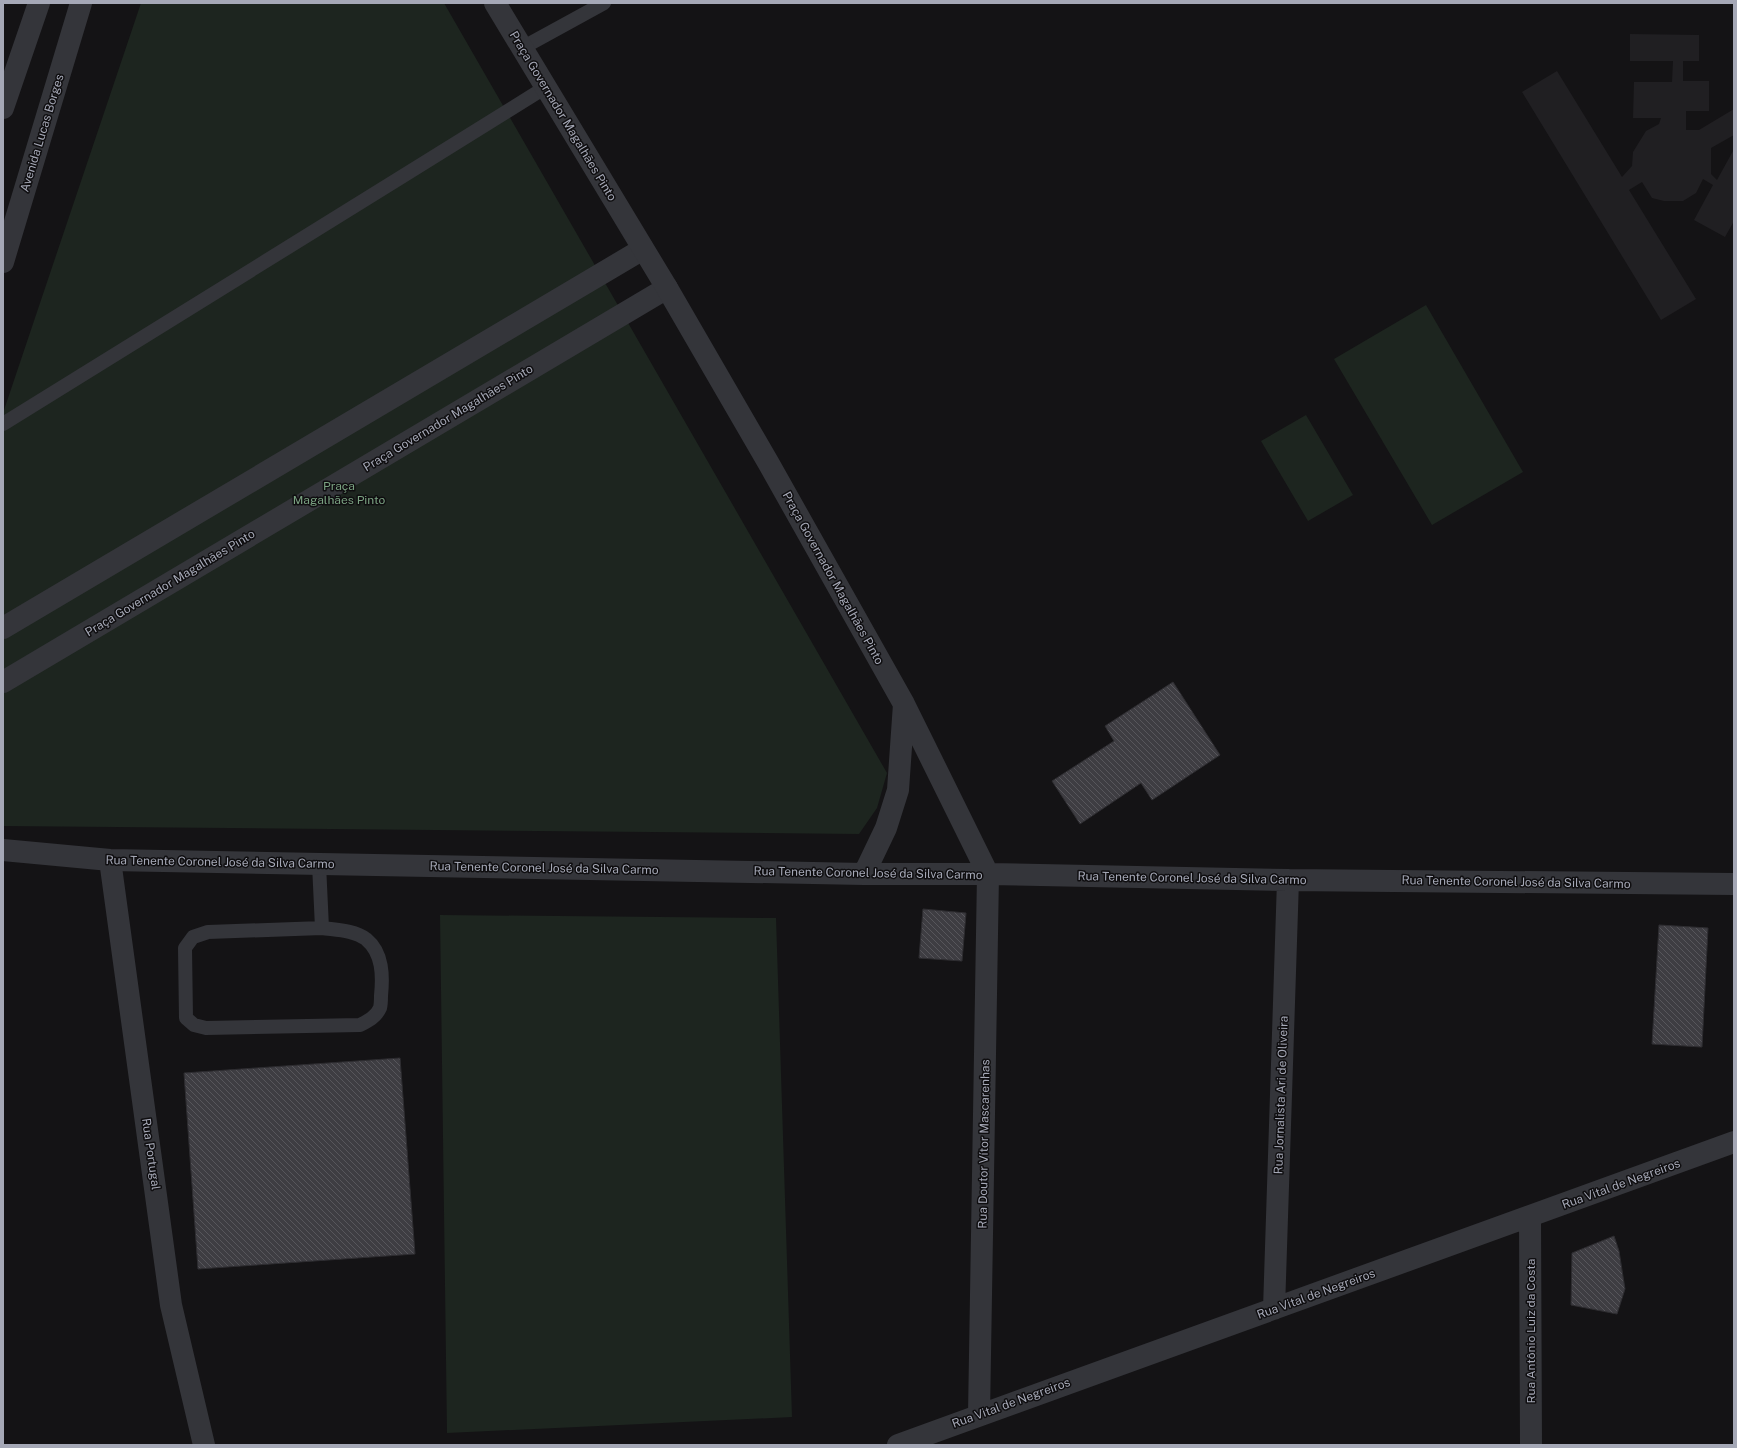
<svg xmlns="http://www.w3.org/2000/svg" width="1737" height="1448" font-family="'Public Sans',sans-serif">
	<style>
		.built { fill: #201f22 }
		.green { fill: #1d251f }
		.building { fill: url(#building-back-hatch); stroke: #2e2d31 }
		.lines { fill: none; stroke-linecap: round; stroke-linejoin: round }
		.service { stroke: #34353a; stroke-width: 14 }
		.pedestrian { stroke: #34353a; stroke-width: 22 }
		.minor { stroke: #34353a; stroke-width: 22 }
		.tertiary { stroke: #34353a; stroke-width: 22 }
		.labels { text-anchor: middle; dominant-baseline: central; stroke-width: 3; stroke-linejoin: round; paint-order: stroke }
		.street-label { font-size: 12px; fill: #a5a8b6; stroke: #0f0e10 }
		.park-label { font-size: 12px; fill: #7ba282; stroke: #0f0e10 }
	</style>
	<defs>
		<pattern id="building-back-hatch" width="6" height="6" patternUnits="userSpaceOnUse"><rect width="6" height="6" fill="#3e3d42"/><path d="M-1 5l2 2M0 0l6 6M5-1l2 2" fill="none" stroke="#57565b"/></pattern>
	</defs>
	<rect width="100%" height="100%" fill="#141315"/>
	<!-- built -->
	<path class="built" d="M1630 34 1699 35V61H1683V81H1709V111H1686V130H1699L1734 109V135L1711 148V174L1717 180 1733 151H1734V221L1725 237 1694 220 1713 185 1703 179 1696 193 1683 201H1664L1652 198 1642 182 1629 190 1696 299 1661 320 1522 92 1557 71 1622 177 1632 166 1633 152 1646 131 1659 124 1661 118H1633L1634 82H1672L1673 61H1630Z"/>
	<!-- green -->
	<path class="green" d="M141 3H444L887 773 877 808 859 834 3 826V413Z
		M1426 305 1523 472 1432 525 1334 359Z
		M1306 415 1353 495 1308 521 1261 441Z
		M440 915 776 918 792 1417 447 1433Z"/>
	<!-- building -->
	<path class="building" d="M1173 682 1220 755 1152 800 1141 783 1080 824 1052 781 1114 741 1105 726Z
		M923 909 966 913 962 961 919 958Z
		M1659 925 1708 928 1702 1047 1652 1044Z
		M400 1058 415 1254 198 1269 184 1073Z
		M1614 1236 1619 1251 1625 1289 1617 1314 1571 1305 1572 1253Z"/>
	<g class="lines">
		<!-- service -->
		<path class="service" d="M522 48 604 3
			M3 424 403 176 546 87
			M319 864 322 928
			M322 928C336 930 354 930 366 939 383 953 383 976 381 996 381 999 381 1004 380 1008 376 1017 368 1021 360 1025L206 1028 194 1025 186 1018 185 948 193 937 208 932Z"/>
		<!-- pedestrian -->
		<path class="pedestrian" d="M3 628 643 249
			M3 682 667 288"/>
		<!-- minor -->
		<path class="minor" d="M495 3 667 288 769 464 904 704 988 874 979 1415
			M3 850 110 860 864 874H988L1288 880 1734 884
			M110 860 171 1305 204 1445
			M864 874 886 828 898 790 904 704
			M1530 1217 1531 1445
			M1274 1309 1288 880
			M898 1445 1734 1142"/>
		<!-- tertiary -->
		<path class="tertiary" d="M3 108 39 3
			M3 262 81 3"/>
	</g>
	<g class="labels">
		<!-- street labels -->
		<g class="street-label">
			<text transform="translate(563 116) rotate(59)">Praça Governador Magalhães Pinto</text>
			<text transform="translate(42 133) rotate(-73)">Avenida Lucas Borges</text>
			<text transform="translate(448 418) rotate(-31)">Praça Governador Magalhães Pinto</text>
			<text transform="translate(833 578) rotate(61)">Praça Governador Magalhães Pinto</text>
			<text transform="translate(170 583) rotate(-31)">Praça Governador Magalhães Pinto</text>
			<text transform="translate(220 862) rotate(1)">Rua Tenente Coronel José da Silva Carmo</text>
			<text transform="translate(544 868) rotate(1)">Rua Tenente Coronel José da Silva Carmo</text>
			<text transform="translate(868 873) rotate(1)">Rua Tenente Coronel José da Silva Carmo</text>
			<text transform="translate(1192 878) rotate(1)">Rua Tenente Coronel José da Silva Carmo</text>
			<text transform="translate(1516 882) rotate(1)">Rua Tenente Coronel José da Silva Carmo</text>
			<text transform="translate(1281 1095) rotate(-88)">Rua Jornalista Ari de Oliveira</text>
			<text transform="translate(984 1144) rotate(-89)">Rua Doutor Vítor Mascarenhas</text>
			<text transform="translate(151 1154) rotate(82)">Rua Portugal</text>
			<text transform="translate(1621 1184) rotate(-20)">Rua Vital de Negreiros</text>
			<text transform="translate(1316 1294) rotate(-20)">Rua Vital de Negreiros</text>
			<text transform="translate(1531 1331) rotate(-90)">Rua Antônio Luiz da Costa</text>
			<text transform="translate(1011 1403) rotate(-20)">Rua Vital de Negreiros</text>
		</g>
		<!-- park labels -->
		<g class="park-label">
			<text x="339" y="486">Praça<tspan x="339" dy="14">Magalhães Pinto</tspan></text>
		</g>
	</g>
	<!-- border -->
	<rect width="1737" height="1448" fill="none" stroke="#a5a8b6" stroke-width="8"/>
</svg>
